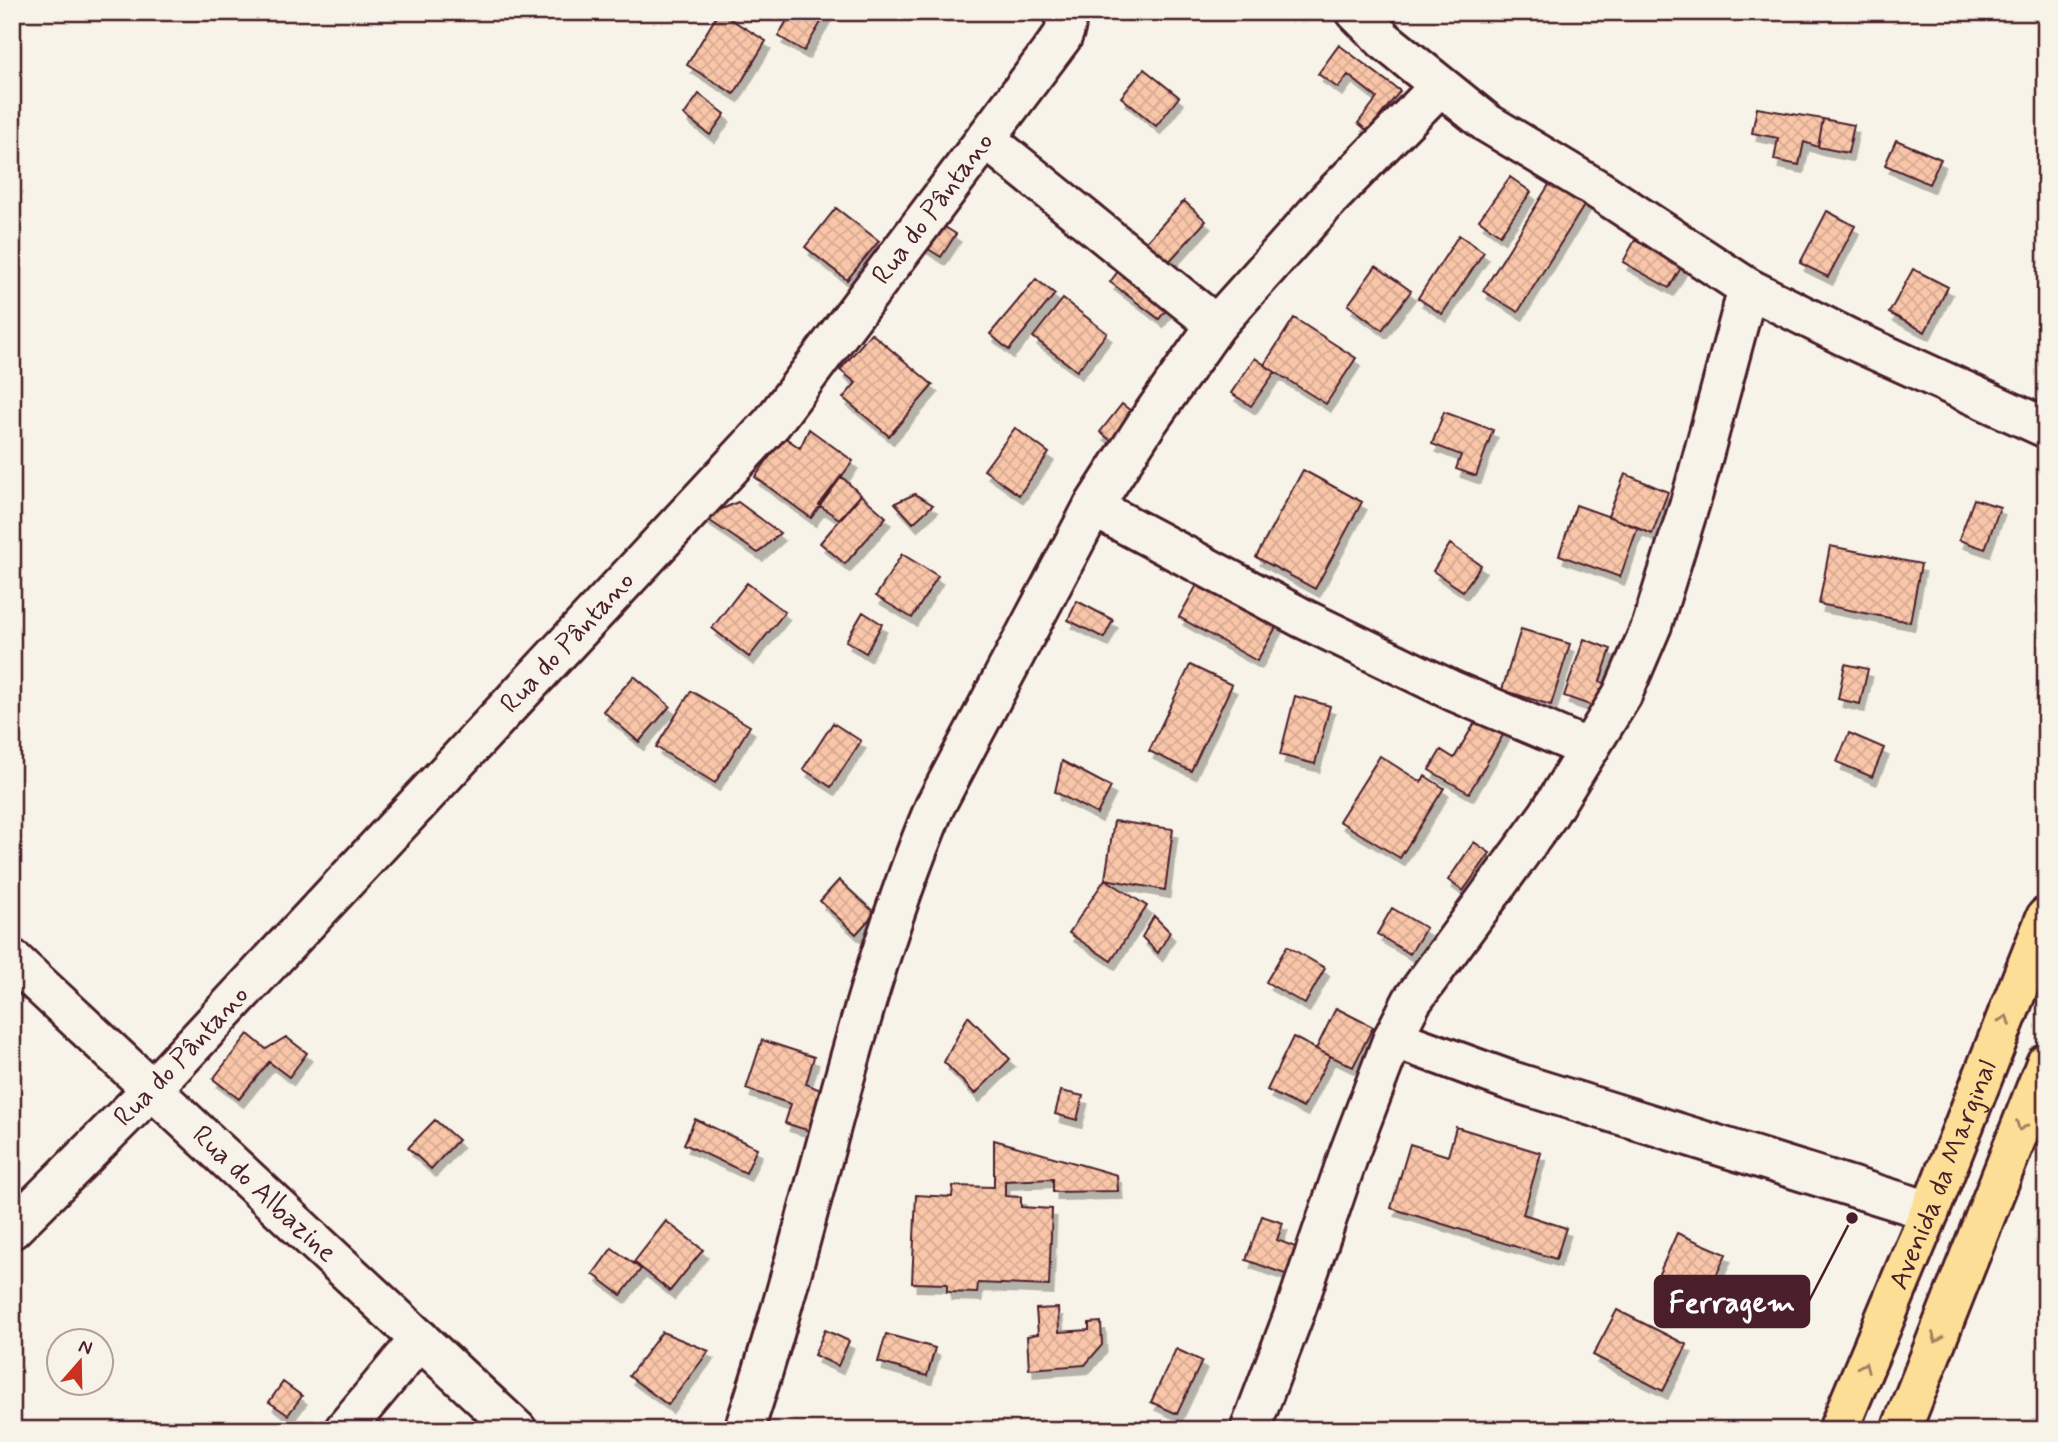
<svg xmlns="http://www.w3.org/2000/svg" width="2058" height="1442" font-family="Mynerve,sans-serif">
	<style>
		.building { fill: url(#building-cross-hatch); stroke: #4a1f2b; stroke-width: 2; filter: url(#shadow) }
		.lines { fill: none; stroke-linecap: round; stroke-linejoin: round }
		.street-casing { stroke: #4a1f2b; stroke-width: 44 }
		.primary-casing { stroke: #4a1f2b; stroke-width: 44 }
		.street { stroke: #f7f3e8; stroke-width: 38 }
		.primary { stroke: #fcde96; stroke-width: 38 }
		.oneway { stroke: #a37e60 }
		.labels { text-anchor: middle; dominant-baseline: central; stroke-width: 7; stroke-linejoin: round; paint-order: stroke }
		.street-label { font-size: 28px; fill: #4a1f2b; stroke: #f7f3e8 }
		.leader { fill: none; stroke: #4a1f2b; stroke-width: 2.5 }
		.callout-dot { fill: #4a1f2b; stroke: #f7f3e8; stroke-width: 2.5 }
		.callout { fill: #4a1f2b; stroke: #4a1f2b; stroke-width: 2.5 }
		.callout-label { font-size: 30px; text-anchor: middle; font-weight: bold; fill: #fff }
	</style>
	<defs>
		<pattern id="building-cross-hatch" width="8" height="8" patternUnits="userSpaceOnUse" patternTransform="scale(1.75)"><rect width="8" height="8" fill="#f9c6a9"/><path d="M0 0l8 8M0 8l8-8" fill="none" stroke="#d7aa92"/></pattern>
		<filter id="shadow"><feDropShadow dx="4.5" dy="8" stdDeviation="0" flood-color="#0004"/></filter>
	</defs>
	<rect width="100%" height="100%" fill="#f7f3e8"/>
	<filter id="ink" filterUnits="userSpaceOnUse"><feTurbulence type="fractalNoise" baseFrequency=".0143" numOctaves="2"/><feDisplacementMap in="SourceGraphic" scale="14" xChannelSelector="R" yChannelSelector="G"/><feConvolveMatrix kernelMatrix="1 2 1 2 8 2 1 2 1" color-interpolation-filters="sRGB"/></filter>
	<g filter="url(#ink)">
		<!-- building -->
		<path class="building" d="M719 12 766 41 734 94 687 65Z
			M792 12H827L804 51 778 36Z
			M1339 45 1400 91 1368 131 1358 123 1377 98 1348 75 1338 88 1318 74Z
			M1144 69 1179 97 1156 126 1121 97Z
			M699 94 725 114 710 135 684 115Z
			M1757 108 1823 119 1818 147 1804 142 1799 165 1774 160 1778 138 1752 133Z
			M1823 119 1854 125 1848 153 1818 147Z
			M1896 140 1941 159 1929 184 1885 165Z
			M1555 175 1590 196 1518 312 1483 291Z
			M1510 177 1531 192 1500 235 1479 220Z
			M1184 201 1206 221 1167 264 1145 243Z
			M836 208 879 241 847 280 805 247Z
			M1827 211 1855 226 1828 277 1800 263Z
			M937 222 956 234 941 257 922 245Z
			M1459 235 1484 252 1442 314 1418 298Z
			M1635 240 1682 266 1669 288 1623 262Z
			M1125 262 1174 300 1159 319 1110 282Z
			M1376 266 1411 291 1382 330 1348 305Z
			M1913 269 1948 287 1925 332 1889 313Z
			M1036 279 1055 294 1009 350 990 334Z
			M1063 299 1107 333 1077 371 1033 337Z
			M1294 318 1356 358 1326 404 1264 365Z
			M871 333 933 385 889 436 843 398 856 383 840 370Z
			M1255 358 1275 372 1251 406 1231 393Z
			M1122 404 1136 415 1114 443 1100 432Z
			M1444 412 1493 430 1476 476 1456 469 1461 455 1432 444Z
			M1015 428 1049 453 1019 495 984 470Z
			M809 429 853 461 811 518 755 477 784 437 800 448Z
			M1303 470 1362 502 1315 589 1256 557Z
			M1625 474 1668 492 1652 534 1608 516Z
			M841 476 861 495 839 519 819 505Z
			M915 494 933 505 913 523 895 503Z
			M861 495 886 517 845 564 820 543Z
			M1974 499 2000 507 1985 549 1959 540Z
			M738 502 780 533 758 553 704 517Z
			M1576 505 1638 527 1620 577 1559 555Z
			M1450 544 1481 565 1463 591 1433 571Z
			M1830 546 1921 564 1910 622 1819 604Z
			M902 554 938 576 912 618 876 596Z
			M1202 576 1280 620 1257 661 1179 617Z
			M747 583 785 612 749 657 712 628Z
			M1077 601 1113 620 1104 638 1068 620Z
			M863 612 882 624 866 653 846 641Z
			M1521 629 1570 644 1551 705 1502 690Z
			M1584 639 1611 649 1600 681 1609 687 1601 709 1564 696Z
			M1845 664 1868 669 1860 704 1838 699Z
			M1190 665 1232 685 1191 771 1149 751Z
			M634 676 670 706 639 742 603 711Z
			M691 691 750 726 715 783 656 747Z
			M1295 696 1330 706 1315 764 1280 755Z
			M1480 714 1506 730 1469 793 1429 770 1441 750 1454 758Z
			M833 723 861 741 831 787 803 769Z
			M1849 733 1884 748 1872 777 1837 762Z
			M1380 756 1421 782 1425 776 1444 788 1400 858 1339 821Z
			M1062 761 1111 787 1097 814 1055 792Z
			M1114 821 1173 829 1165 890 1105 879Z
			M1474 842 1490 853 1463 891 1448 880Z
			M1105 879 1147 906 1111 961 1069 933Z
			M839 880 875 913 856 934 820 901Z
			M1392 908 1426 928 1410 954 1377 934Z
			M1154 916 1170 932 1158 953 1142 937Z
			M1287 946 1325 968 1305 1004 1266 982Z
			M1336 1008 1373 1027 1353 1067 1316 1049Z
			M968 1016 1010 1059 975 1094 944 1062Z
			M248 1034 266 1049 286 1037 307 1053 289 1077 269 1062 239 1099 213 1079Z
			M1293 1037 1330 1056 1303 1108 1267 1090Z
			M762 1040 814 1057 806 1084 823 1091 810 1131 785 1123 791 1104 746 1089Z
			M1061 1091 1083 1096 1077 1120 1055 1114Z
			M695 1119 757 1148 746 1173 684 1144Z
			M435 1120 458 1140 431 1169 408 1148Z
			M1456 1127 1541 1153 1523 1214 1566 1228 1556 1259 1391 1208 1410 1144 1448 1156Z
			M994 1140 1117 1175 1118 1191 1053 1192V1179L1005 1181V1196L1021 1197V1207L1052 1209 1049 1286 978 1283 977 1293 947 1292V1284L912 1283 916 1195 952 1197 953 1186 994 1187Z
			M1262 1216 1283 1223 1277 1240 1298 1248 1288 1275 1246 1260Z
			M666 1221 703 1250 670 1291 634 1262Z
			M1677 1233 1726 1254 1706 1297 1658 1276Z
			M612 1248 641 1269 621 1295 593 1274Z
			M1058 1308 1059 1332 1089 1330V1323L1101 1322 1102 1345 1085 1365 1029 1369 1027 1336 1038 1334 1036 1309Z
			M1617 1310 1687 1345 1663 1391 1593 1355Z
			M825 1330 849 1341 838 1366 814 1355Z
			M662 1332 709 1351 668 1405 629 1376Z
			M886 1334 935 1348 927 1376 878 1362Z
			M1176 1349 1202 1361 1177 1414 1151 1402Z
			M283 1382 302 1396 288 1415 269 1402Z"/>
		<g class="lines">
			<!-- street casing -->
			<g class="street-casing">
				<g id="street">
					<path d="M1356 12 1384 40 1487 123 1597 189 1748 288 1846 337 2046 428"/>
					<path d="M986 139 1216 325"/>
					<path d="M1093 507 1304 619 1453 691 1589 749"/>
					<path id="s1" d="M12 959 517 1430"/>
					<path d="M1393 1038 1511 1081 1930 1211"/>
					<path id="s2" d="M12 1229 152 1089 772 423 1062 37C1066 28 1068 21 1062 12"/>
					<path d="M344 1430 420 1339"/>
					<path d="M744 1430C813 1224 851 1007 935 806L1093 507 1147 423 1216 325 1329 199 1440 86"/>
					<path d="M1250 1430 1296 1309 1350 1151 1393 1038 1412 1001 1548 815 1622 695 1652 625 1693 493 1748 288"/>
				</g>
			</g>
			<!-- primary casing -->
			<g class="primary-casing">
				<g id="primary">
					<path id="s3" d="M1838 1430 1930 1211 2046 917"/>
					<path d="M1901 1430 2046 1063"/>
				</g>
			</g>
			<!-- street -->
			<use href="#street" class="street"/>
			<!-- primary -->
			<use href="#primary" class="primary"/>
		</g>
		<!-- one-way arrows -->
		<defs><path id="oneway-chevron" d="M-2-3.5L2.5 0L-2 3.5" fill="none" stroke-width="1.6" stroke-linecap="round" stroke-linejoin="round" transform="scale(1.75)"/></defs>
		<g class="oneway">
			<use href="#oneway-chevron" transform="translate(2005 1020) rotate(-69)"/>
			<use href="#oneway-chevron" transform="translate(2021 1126) rotate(111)"/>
			<use href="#oneway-chevron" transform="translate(1937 1338) rotate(111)"/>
			<use href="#oneway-chevron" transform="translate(1864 1367) rotate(-67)"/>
		</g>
	</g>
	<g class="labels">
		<!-- street labels -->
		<g class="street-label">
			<text stroke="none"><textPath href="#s2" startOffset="1376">Rua do Pântano</textPath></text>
			<text stroke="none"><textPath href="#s2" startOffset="808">Rua do Pântano</textPath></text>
			<text stroke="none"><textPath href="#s2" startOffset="242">Rua do Pântano</textPath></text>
			<text stroke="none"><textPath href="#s3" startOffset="276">Avenida da Marginal</textPath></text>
			<text stroke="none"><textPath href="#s1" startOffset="345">Rua do Albazine</textPath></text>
		</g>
	</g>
	<!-- callouts -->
	<path class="leader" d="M1852 1218L1809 1301"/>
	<circle class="callout-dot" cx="1852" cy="1218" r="7"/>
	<rect class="callout" x="1655" y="1276" width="154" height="51" rx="7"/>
	<g class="callout-label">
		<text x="1732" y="1312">Ferragem</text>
	</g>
	<!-- margin -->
	<rect width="2058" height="1442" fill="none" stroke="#f7f3e8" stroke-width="42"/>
	<rect x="21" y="21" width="2016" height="1400" fill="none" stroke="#4a1f2b" stroke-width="2.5" filter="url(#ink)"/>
	<!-- north arrow -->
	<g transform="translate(80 1362) rotate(20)"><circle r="33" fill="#f7f3e8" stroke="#b29e9c" stroke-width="2"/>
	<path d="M0-5L12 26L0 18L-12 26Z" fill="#c8321e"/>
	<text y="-10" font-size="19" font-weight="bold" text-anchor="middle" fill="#4a1f2b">N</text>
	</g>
</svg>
